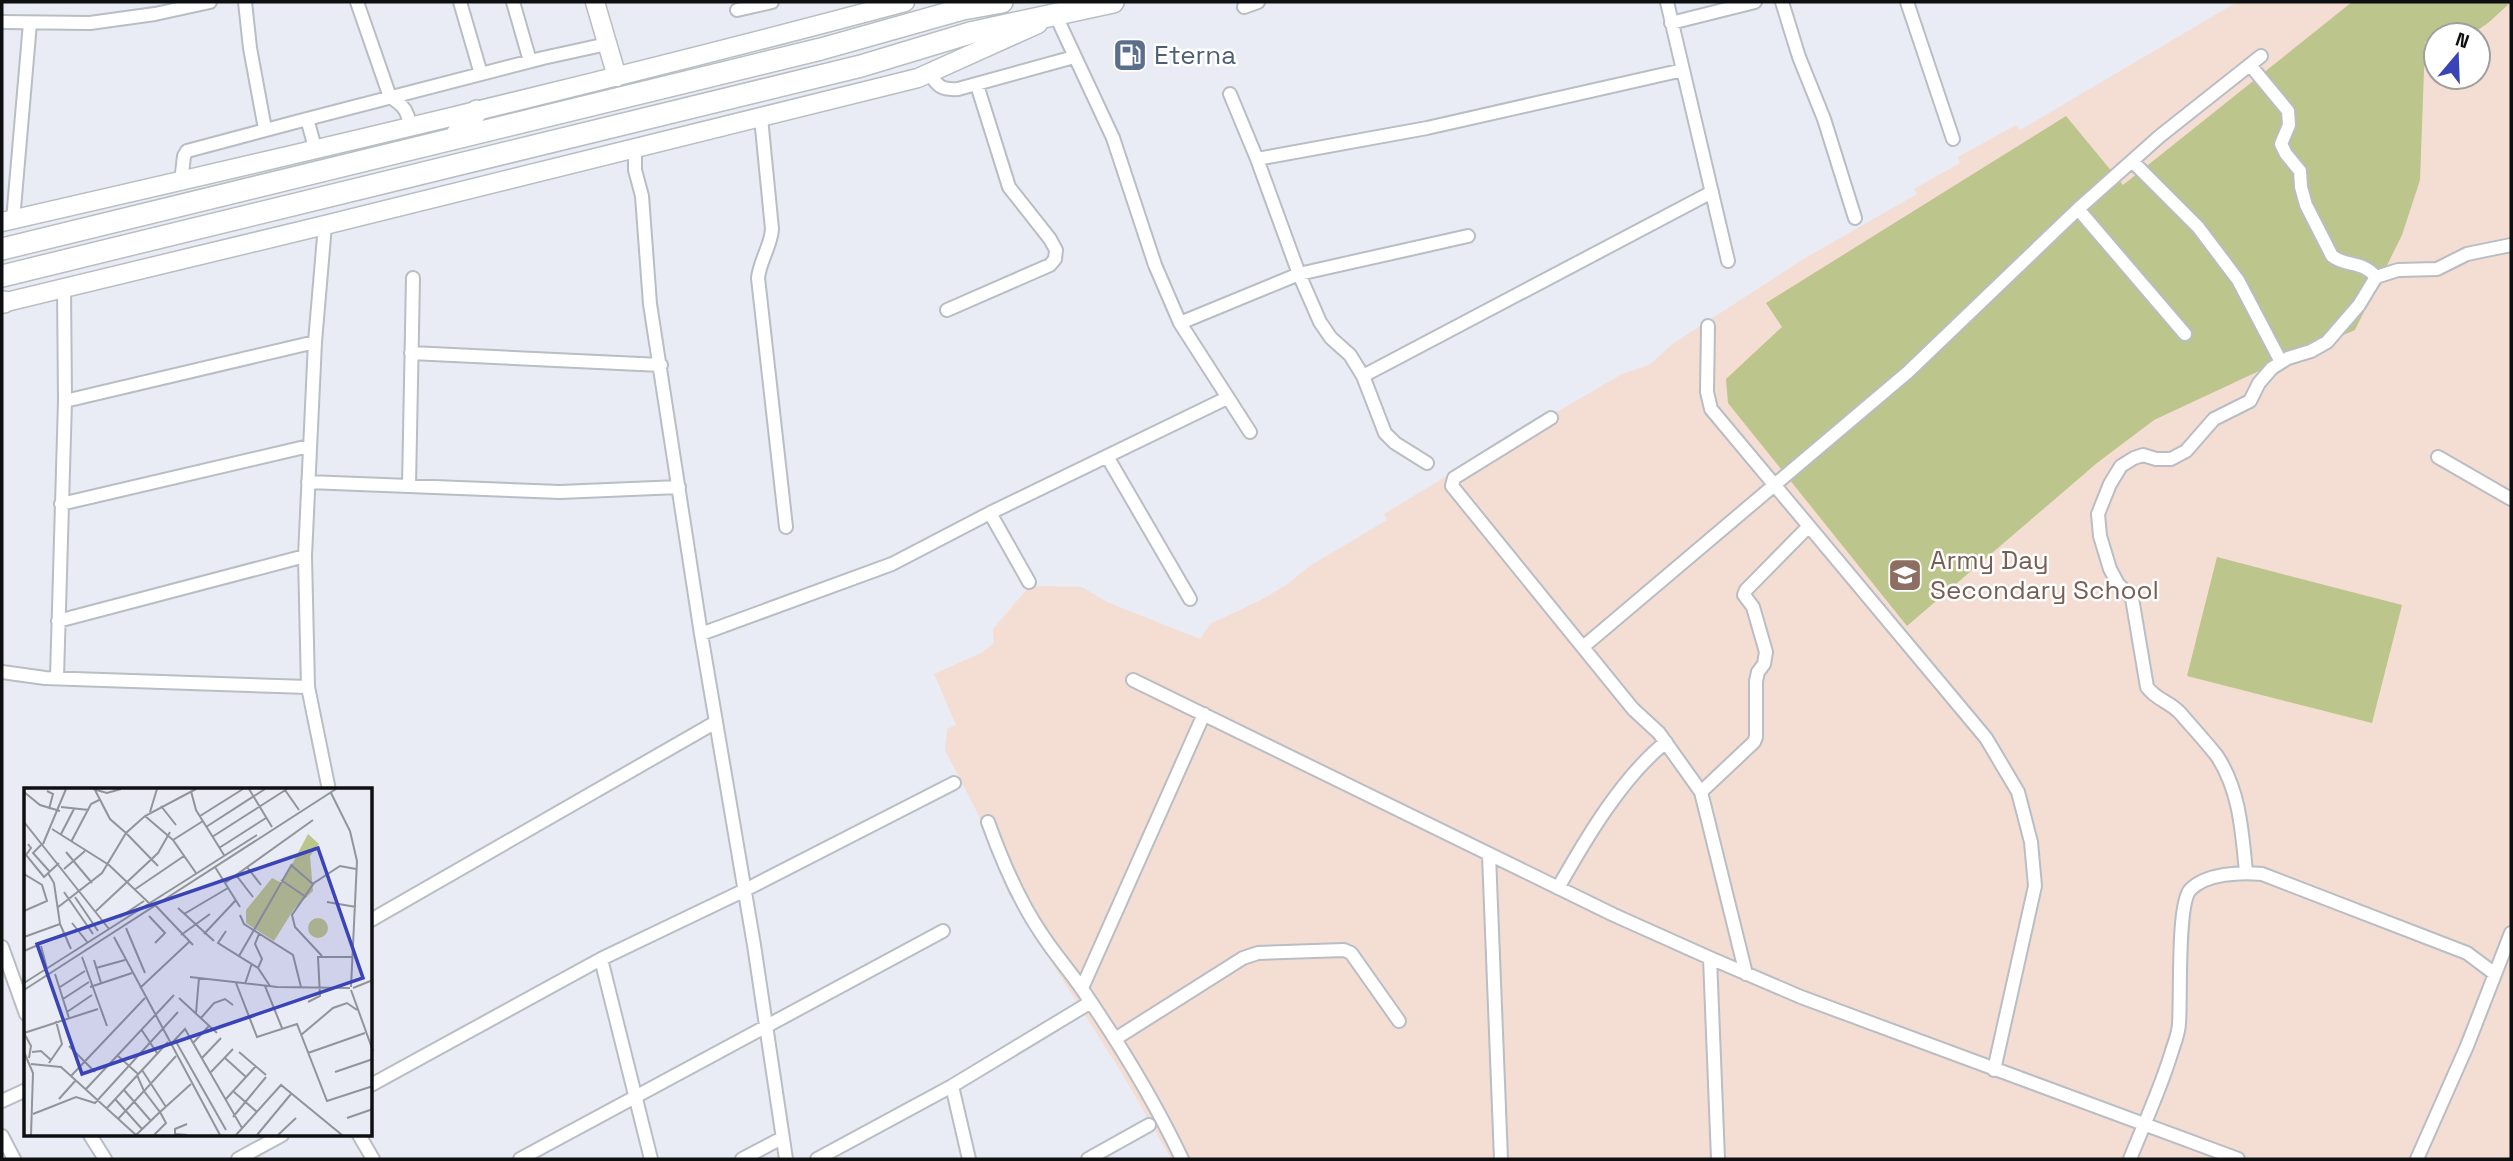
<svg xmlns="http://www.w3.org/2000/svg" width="2513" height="1161" font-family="'Space Grotesk',sans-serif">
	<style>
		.education { fill: #f4ddd2; fill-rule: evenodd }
		.green { fill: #bcc58b }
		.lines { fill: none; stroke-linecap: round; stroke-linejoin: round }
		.street-casing { stroke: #b9bdc4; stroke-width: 16 }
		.secondary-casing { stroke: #b9bdc4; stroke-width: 21 }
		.highway-casing { stroke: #b9bdc4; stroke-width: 24 }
		.street { stroke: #fff; stroke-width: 12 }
		.secondary { stroke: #fff; stroke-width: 18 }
		.highway { stroke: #fff; stroke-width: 21 }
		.labels { text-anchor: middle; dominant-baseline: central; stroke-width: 5; stroke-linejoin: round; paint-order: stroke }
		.service-label { font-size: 26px; fill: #4e5e75; stroke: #fff; text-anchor: start }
		.education-label { font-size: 26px; fill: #785e54; stroke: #fff; text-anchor: start }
		.inset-road { fill: none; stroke: #919499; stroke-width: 2 }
		.view { fill: #3a44b7; fill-opacity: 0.15; stroke: #3a44b7; stroke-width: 3.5 }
		.inset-edge { fill: none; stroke: #0e0f11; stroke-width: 3.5 }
	</style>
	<rect width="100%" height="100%" fill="#e9ecf4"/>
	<!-- education -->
	<path class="education" d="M2237 2H2511V1159H1171L1126 1080 1008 893 978 814 945 750 947 729 956 725 934 674 981 653 994 643 993 629 1027 589 1038 586 1082 587 1107 602 1200 639 1210 624 1259 601 1288 584 1308 567 1387 520 1384 514 1445 477 1622 374 1649 365 1674 343 1802 260 1917 194 1914 189 1960 163 1958 157 2016 125 2020 130ZM2436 35H2478V77H2436Z"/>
	<!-- green -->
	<path class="green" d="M2352 2H2511C2479 31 2481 35 2436 35V40L2425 42 2420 180 2402 235 2355 330 2259 371 2154 420 2097 463 1907 626 1728 403 1726 379 1782 327 1766 303 2066 116 2123 185Z
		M2217 557 2402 605 2372 723 2187 676Z"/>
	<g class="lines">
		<!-- street casing -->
		<g class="street-casing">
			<path id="street" d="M245 2 250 48 265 129
				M357 2 390 97C405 106 407 111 411 127
				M460 2 481 74
				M513 2 530 61
				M1667 2 1728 261
				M1782 2 1799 57 1824 119 1855 218
				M1907 2 1953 139
				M1244 7 1258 2
				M737 10 772 2
				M1056 16 1113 138 1155 265 1180 323 1250 432
				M2 22 90 23 155 14 210 2
				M1671 23 1755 2
				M2250 65 2288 111 2289 125 2281 144 2286 154 2300 171 2301 187 2306 205 2332 256C2346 267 2362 260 2376 277
				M929 73C938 87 942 90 958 89L1074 57
				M1230 94 1257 159 1299 274 1320 322 1331 338 1350 355 1363 376 1385 433 1395 443 1427 463
				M761 118 772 229C771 246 760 260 758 278L786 527
				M635 149V170L642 196 650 304 701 634 754 945 786 1159
				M316 151 307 119 543 58 607 44
				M1257 159 1427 128 1683 70
				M2132 161 2198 227 2238 280 2281 362
				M181 182 184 156 187 151 307 119
				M2078 209 2185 334
				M13 220 30 23
				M325 225 315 342 305 556 308 687 329 790
				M947 310 1050 265 1055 259 1056 250 1050 239 1009 187 977 85
				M1180 323 1299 274 1468 236
				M1708 326 1707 392 1711 409 1986 738 2018 792 2031 842 2035 886 1994 1070
				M411 353 661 365
				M1363 376 1712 192
				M65 401 315 342
				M1551 418 1454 478 1452 486 1633 709 1659 733 1701 792 1746 974
				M2438 457 2511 499
				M1108 458 1190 599
				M308 482 560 492 679 487
				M409 486 413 278
				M61 504 309 446
				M990 513 1029 582
				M58 621 305 556
				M701 634 892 564 990 513 1227 398
				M1583 647 1908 372 2078 209 2160 136 2261 56
				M2 672 45 678 308 687
				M57 677 65 401 64 286
				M1133 680 1614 915 1710 958 1801 997 2238 1159
				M1701 792 1754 742 1756 737V681L1758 672 1764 664 1766 652 1753 607 1744 595 1746 590 1809 526
				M988 822C1002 861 1018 899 1041 933 1053 952 1069 970 1082 989 1119 1043 1154 1100 1182 1159
				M1489 855 1501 1159
				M2246 872C2242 832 2240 791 2217 756 2206 742 2193 728 2181 714 2171 702 2156 700 2147 687L2132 598 2118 584 2110 569 2100 536 2098 514 2110 484 2121 466 2134 458 2143 455 2156 459H2171L2186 451 2214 419 2250 401 2259 383 2272 368 2288 358 2311 351 2327 342 2359 305 2376 277 2398 270 2437 269 2467 254 2511 245
				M1558 888C1585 840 1622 777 1666 742
				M371 920 716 722
				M2 947 26 1014
				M1710 958 1718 1159
				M601 959 651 1159
				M1082 988 1204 714
				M1115 1039 1243 958 1258 953 1344 950 1351 953 1399 1021
				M371 1085 601 959 745 890 954 783
				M952 1086 1091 1002
				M2 1101 26 1090
				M90 1135 105 1159
				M359 1135 373 1159
				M2 1136 14 1159
				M238 1159 282 1135
				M520 1159 943 931
				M742 1159 782 1138
				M817 1159 952 1086 969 1159
				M1088 1159 1149 1125
				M2130 1159C2144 1124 2160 1090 2171 1054 2174 1044 2179 1033 2179 1023 2181 999 2177 905 2190 890 2206 873 2241 872 2262 874L2467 953 2495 974
				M2417 1159 2467 1046 2511 933"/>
		</g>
		<!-- secondary casing -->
		<g class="secondary-casing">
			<path id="secondary" d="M595 2 617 77
				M2 222C304 153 606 82 905 2
				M2 303 325 225 918 78 1038 24"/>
		</g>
		<!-- highway casing -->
		<g class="highway-casing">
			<path id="highway" d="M453 139 477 111
				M2 249 821 49 963 9 1002 2
				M2 276 861 66 970 33 1113 2
				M2 302H4"/>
		</g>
		<!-- street -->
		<use href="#street" class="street"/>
		<!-- secondary -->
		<use href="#secondary" class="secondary"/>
		<!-- highway -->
		<use href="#highway" class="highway"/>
	</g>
	<!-- icons -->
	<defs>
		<g id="fuel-square" transform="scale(1.75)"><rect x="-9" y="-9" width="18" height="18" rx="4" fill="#5c6f8a" stroke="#fff"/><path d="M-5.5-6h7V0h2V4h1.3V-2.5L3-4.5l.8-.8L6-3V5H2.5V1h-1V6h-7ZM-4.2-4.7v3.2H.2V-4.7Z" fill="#fff"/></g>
		<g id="university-square" transform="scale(1.75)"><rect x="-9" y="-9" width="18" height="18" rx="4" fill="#8d6e63" stroke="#fff"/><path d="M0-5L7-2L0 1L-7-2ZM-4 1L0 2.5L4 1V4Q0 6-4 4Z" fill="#fff"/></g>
	</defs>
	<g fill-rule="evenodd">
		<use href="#fuel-square" x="1130" y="55"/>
		<use href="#university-square" x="1905" y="575"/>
	</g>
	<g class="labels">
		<!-- service labels -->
		<g class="service-label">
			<text x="1154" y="55">Eterna</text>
		</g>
		<!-- education labels -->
		<g class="education-label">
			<text x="1930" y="560">Army Day<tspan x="1930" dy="30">Secondary School</tspan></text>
		</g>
	</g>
	<!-- overview -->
	<g transform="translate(24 788)">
		<rect width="348" height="348" fill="#e9ecf4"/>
		<path d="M284 46 295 56 286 68 289 103 270 121 250 153 222 135V122L248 90 258 95ZM284 140a10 10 0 1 1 20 0a10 10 0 1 1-20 0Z" fill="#bcc58b"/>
		<path class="inset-road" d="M69 1 83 5 97 1M225 1 248 39M71 2 86 31 102 45M261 2 275 22M23 3 29 6 25 21M167 3 172 22 200 67M0 4 16 17 36 23M307 5 326 43 333 73 327 199M137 18 152 37M37 19 65 22M126 24 133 1M121 28 149 52 172 85M176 28 219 1M0 34 85 141M182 39 241 1M28 41 85 77 125 115M102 45 134 78M37 46 50 21M188 49 263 1M149 52 179 33M47 54 67 16 75 12M4 56 7 60 2 67 20 89 35 75M19 56 42 1M17 57 9 65 26 84M195 60 242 30M42 64 68 95M267 77 289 96M191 79 216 119M223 79 237 97M40 81 61 63M24 85 30 95 36 136 47 161M0 86 18 97 23 113 0 123M212 87 229 109M257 92 282 109M201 95 289 32M110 102 160 68M40 104 69 146M51 109 74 143M303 114 332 119M132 118 169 157M33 120 78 85 102 45 121 28 172 1M154 120 190 153M72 123 134 65 146 44M160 126 204 100M216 127 220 136 269 167 277 199M125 128 141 145 131 155M96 129 120 113M48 135 64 155M102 140 121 185M202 143 194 155 234 180 246 198M180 146 212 112M157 147 186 126M0 149 36 136M90 149 196 347M17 158 23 181M0 163 40 146M215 168 268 76M298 168 271 139 268 127 290 95 316 78 332 81M58 169 83 238M70 172 77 195M72 180 101 172M234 180 238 171 231 156 235 146M31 186 45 230M166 189 253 199 326 200M0 195 233 47M212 195 233 249 273 236 303 313 349 298M221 196 228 175M241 198 258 240M36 199 61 183M66 199 108 185M116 200 165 154M329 200 349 192M0 202 312 1M327 202 349 263M155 210 193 245M39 211 65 194M284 214 296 208 294 169H329M43 224 68 207M172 225 175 190M177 230 190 215 201 211 209 217M117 241 133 265M0 245 74 221M0 245 7 258 5 270M277 247 309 220 323 215 333 222M151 252 202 342M169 255 185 238M146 257 161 241 218 340M45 258 71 284M0 264 9 285 7 347M8 264 17 263 27 272M215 264 242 287M284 265 341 245M93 267 114 286M152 268 120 303 136 324 167 296M178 270 197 250M201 270 222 289M25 275 38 256 32 233M7 276 37 279 112 347M118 282 142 319M187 284 209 261M311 284 349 271M47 288 121 210M62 301 150 207M100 302 127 333M210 304 233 324M35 311 52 292M91 311 118 341M202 311 232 278M83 320 144 254M9 326 52 309 71 315 154 224M209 329 242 289M323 330 349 321M94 331 120 303 113 287M112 347 136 324 142 335 130 347M163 347 151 346V341L163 336M212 347 257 297 318 347M233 347 267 306M254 347 272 330"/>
		<path class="view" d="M294 60 339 190 58 286 13 156Z"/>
		<rect width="348" height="348" class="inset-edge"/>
	</g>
	<!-- border -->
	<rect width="2513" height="1161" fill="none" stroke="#0e0f11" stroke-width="7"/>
	<!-- north arrow -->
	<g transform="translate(2457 56) rotate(19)"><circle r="33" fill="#ffffff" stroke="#9f9fa0" stroke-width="2"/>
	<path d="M0-5L12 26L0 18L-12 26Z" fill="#3a44b7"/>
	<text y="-10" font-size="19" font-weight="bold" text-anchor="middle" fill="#0e0f11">N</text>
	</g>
</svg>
